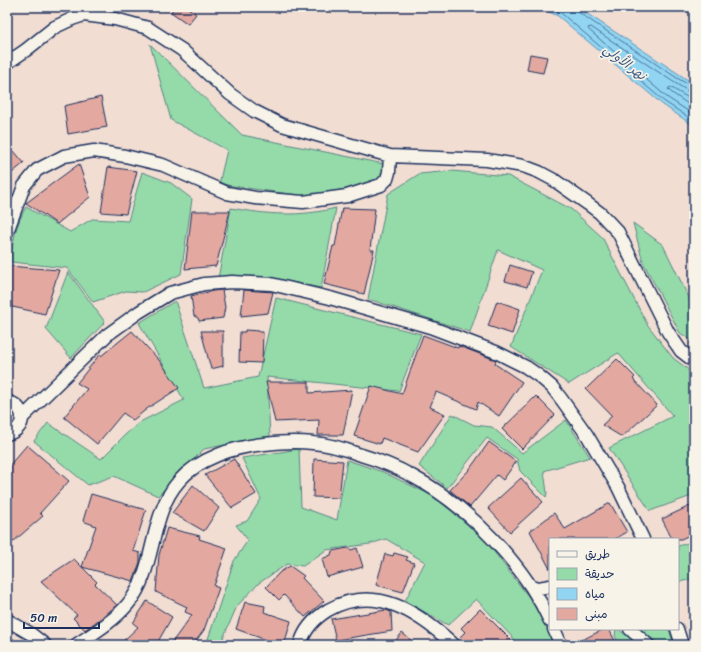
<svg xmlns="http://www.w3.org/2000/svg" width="701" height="652" font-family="Sriracha,'Playpen Sans Arabic',sans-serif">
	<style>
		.green { fill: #95dba9; stroke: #588584 }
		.water { fill: #91d5f2; stroke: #6293b7 }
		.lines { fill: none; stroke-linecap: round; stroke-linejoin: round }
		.shore { stroke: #4a7199; stroke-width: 1 }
		.building { fill: #e3a9a0; stroke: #1b2f5e }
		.minor-casing { stroke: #1b2f5e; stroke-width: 15 }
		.minor { stroke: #f7f3e8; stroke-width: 12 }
		.labels { text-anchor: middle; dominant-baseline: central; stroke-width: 3.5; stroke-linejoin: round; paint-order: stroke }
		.water-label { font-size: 13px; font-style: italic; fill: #385883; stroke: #f7f3e8 }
	</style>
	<rect width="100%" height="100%" fill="#f1ddd2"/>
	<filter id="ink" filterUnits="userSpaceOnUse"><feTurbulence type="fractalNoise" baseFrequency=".025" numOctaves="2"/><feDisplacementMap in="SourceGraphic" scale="8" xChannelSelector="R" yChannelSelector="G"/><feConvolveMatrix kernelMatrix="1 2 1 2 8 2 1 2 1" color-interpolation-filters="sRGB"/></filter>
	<g filter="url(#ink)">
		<!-- green -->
		<path class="green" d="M150 44 242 135 384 164 383 173 378 179 372 183 347 189 303 196 219 184 227 150 171 120Z
			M452 171 508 176 571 209 602 237 647 324 673 358 694 374V495L650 511 609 448 673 416 618 353 569 384 511 347 542 270 498 250 470 332 368 299 388 194 419 174Z
			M142 172 171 183 192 199 181 274 143 292 126 291 93 302 67 268 11 262C11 245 17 222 26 207L70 232 92 219 128 221Z
			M231 208C269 215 299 217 336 208L321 288 266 277 248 276 218 279Z
			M633 223 663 245 691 302 694 304V342L680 333 643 262Z
			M68 272 105 322 71 358 46 329Z
			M276 298 421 334 399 391 267 377 270 436 204 449 158 496 114 476 88 485 34 441 48 423 101 459 125 435 140 422 184 400 139 323 175 301 204 388 258 377Z
			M452 414 474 425 492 427 522 453 566 420 590 457 544 471 547 493 546 497 520 471 517 459 487 438 447 488 419 466Z
			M299 449 301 507 337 520 347 460 383 472 435 497 485 540 538 609 557 645H510L515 640 476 599 448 625 405 601 425 562 386 539 370 544 326 550 303 566 287 564 259 583 237 606 221 643 231 645H206L234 561 248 540 236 525 247 521 261 499 242 458Z
			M694 541V579L678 582V546Z
			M616 629H618L639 645H620L615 636Z
			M640 629H669L674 645H660Z
			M7 634 22 645H7Z"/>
		<!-- water -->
		<path class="water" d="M538 7H577L694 84V126L663 105 558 16Z"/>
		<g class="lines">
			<!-- shore -->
			<path class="shore" d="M548 7 561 13 665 102 694 121
				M576 7 578 12 677 78 691 86 694 87
				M694 92 688 91 675 83 591 27 588 28 589 30 668 98 694 115
				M694 98 687 97 670 87 668 89 672 93 694 108"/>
		</g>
		<!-- building -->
		<path class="building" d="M174 7H187L196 14 188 24 171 12Z
			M530 54 547 57 543 73 527 70Z
			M101 97 107 127 68 134 64 106Z
			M14 151 24 163 7 177V157Z
			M79 164 90 197 57 224 26 203Z
			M108 167 137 171 126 214 101 212Z
			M342 208 375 209 370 250H374L364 294 324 284 333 246H335Z
			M192 211H230L216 266 185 269Z
			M510 265 532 272 527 287 505 281Z
			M8 266 59 270 45 314 8 306Z
			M222 290 225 307 223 318 199 321 198 318 194 316 191 296 213 291Z
			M244 290 273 292 268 313 241 316Z
			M497 301 520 309 512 334 488 326Z
			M245 330 259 331V332H263L262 363 239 362 240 332H245Z
			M132 331 159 360 179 388 148 408 133 420 123 413 97 444 64 417 87 389 77 383 100 354 101 356Z
			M201 331H223V366L211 369Z
			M423 335 458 348 459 346 493 359 496 360 495 364 522 382 499 416 478 402 476 409 436 392 430 407 445 414 418 452 382 438 380 444 354 436 371 386 402 394Z
			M617 359 635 377 633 379 657 405 622 437 602 425 612 416 586 389Z
			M266 382H309V393L352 390 343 435H318L319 420 275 422Z
			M536 396 555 415 522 449 502 429Z
			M489 442 516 462 503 480 497 475 470 507 450 490 469 470Z
			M27 445 69 481 40 513 43 516 7 547V468Z
			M234 459 256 494 232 508 205 475Z
			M314 459 343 461 339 498 313 497Z
			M521 478 543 502 510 532 488 508Z
			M193 485 219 508 204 531 172 513Z
			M91 494 146 510 133 551 140 553V562L133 581 82 567 96 526 83 521Z
			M610 503 627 532 615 539H550V569L530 531 554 513 565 529Z
			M694 504V533L681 539H672L662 519Z
			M167 528 200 536 199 539 227 548 214 586 219 588 204 630 193 645H170L192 615 185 612 187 607 156 592 159 555Z
			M348 548 351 550 357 548 363 567 327 577 322 559 331 555 332 551Z
			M394 553 408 557 406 560 414 563 403 592 376 585 385 554 393 556Z
			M74 559 97 582 95 584 117 605 105 615 85 630 73 618 77 615 41 581Z
			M290 566 304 576 302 578 324 601 305 617 284 595 279 600 266 587 280 572Z
			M147 601 172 617 156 645H119L138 627 133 623Z
			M245 602 265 606 264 612 291 621 284 645H265L266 640 236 629Z
			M480 609 512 641 508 645H468L460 637 465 632 461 628Z
			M386 610 391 612 392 631 336 640 331 619Z
			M604 629H609L617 645H572Z
			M402 633 417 645H392Z"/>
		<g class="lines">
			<!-- minor casing -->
			<g class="minor-casing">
				<path id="minor" d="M7 63 26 50 55 27 72 19 84 15 115 19 148 28 182 50 230 94 254 111 282 125 390 156 487 160 523 166 539 172 554 180 588 204 600 213 618 232 668 332 681 351 694 361
					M7 232 24 186 37 170 64 156 94 151 125 156 163 165 227 193 255 198 303 202 347 196 381 185 387 179 389 172 390 156
					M7 402C27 405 27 430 7 434
					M22 418 107 335 139 312 170 293 204 284 232 282 271 284 330 298 430 327 496 352 526 367 539 376 552 387 562 400 587 435 618 487 643 539
					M533 589 550 586
					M7 620 31 634 45 645
					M554 629 561 645
					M630 629 648 645
					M677 629 682 645
					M76 645C94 633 114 621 128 604 157 569 148 516 179 481 199 458 234 447 264 444 280 442 297 441 313 443 329 444 345 449 361 455 378 460 396 467 412 476 467 505 524 564 550 621
					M300 645C304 630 315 618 328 610 376 583 419 613 454 645"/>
			</g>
			<!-- minor -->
			<use href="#minor" class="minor"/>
		</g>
	</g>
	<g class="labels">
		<!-- water labels -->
		<g class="water-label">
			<text transform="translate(625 62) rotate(38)">نهر الأولي</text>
		</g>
	</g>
	<!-- margin -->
	<rect width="701" height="652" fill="none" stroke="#f7f3e8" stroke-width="24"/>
	<rect x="12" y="12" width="677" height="628" fill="none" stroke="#1b2f5e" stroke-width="1.5" filter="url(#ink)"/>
	<!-- legend -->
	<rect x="549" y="538" width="130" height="92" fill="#f7f3e8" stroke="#9fa5b1"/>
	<rect x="557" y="551" width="20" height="6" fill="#f7f3e8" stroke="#9fa5b1"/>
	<text x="585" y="558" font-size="12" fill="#1b2f5e">طريق</text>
	<rect x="557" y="568" width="20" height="12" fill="#95dba9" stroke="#9fa5b1"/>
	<text x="585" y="578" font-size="12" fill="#1b2f5e">حديقة</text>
	<rect x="557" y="588" width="20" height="12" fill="#91d5f2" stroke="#9fa5b1"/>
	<text x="585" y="598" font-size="12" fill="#1b2f5e">مياه</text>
	<rect x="557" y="608" width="20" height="12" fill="#e3a9a0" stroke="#9fa5b1"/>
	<text x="585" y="618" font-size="12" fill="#1b2f5e">مبنى</text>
	<!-- scale -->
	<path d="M24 622v6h75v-6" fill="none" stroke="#1b2f5e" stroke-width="2"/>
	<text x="30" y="622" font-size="12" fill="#1b2f5e" stroke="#f7f3e8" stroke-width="3" paint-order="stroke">50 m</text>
</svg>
